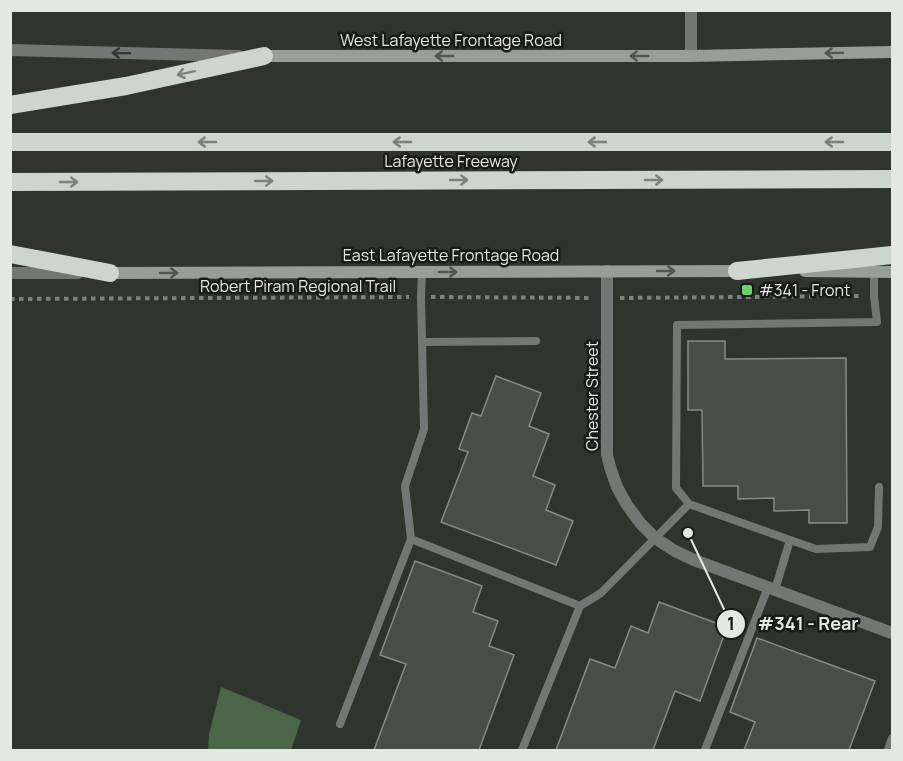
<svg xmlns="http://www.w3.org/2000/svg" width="903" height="761" font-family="Manrope,sans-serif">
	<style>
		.green { fill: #4b6549 }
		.building { fill: #474e46; stroke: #848c83; stroke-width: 1.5 }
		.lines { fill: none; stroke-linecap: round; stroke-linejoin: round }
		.path { stroke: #7d837c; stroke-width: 4; stroke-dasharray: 4.5 4.5; stroke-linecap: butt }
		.service { stroke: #737773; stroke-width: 8 }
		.minor { stroke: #737773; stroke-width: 12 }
		.tertiary { stroke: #737773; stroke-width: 12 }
		.secondary { stroke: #979d97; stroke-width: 12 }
		.motorway { stroke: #ccd6cc; stroke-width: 18 }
		.oneway { stroke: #333733 }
		.oneway2 { stroke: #515651 }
		.oneway3 { stroke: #7b827b }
		.poi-dot { fill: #67d466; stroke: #181b18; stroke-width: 2 }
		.labels { text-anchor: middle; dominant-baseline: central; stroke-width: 5; stroke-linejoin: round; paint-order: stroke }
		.street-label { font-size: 16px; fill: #e4e8e3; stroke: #181b18 }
		.poi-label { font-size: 16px; fill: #e4e8e3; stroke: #181b18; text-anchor: start }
		.leader { fill: none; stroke: #e4e8e3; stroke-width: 2 }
		.callout-dot { fill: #e4e8e3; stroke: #181b18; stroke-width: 2 }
		.mark-label { font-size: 18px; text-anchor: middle; font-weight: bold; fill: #111 }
		.callout-label { font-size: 18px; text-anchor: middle; font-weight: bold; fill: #e4e8e3; stroke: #181b18; stroke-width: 5; stroke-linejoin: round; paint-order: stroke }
	</style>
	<rect width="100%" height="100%" fill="#2d352d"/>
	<!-- green -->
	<path class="green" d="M221 687 301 720 291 750H208L209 734Z"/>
	<!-- building -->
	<path class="building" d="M688 341H725V359L846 358 847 523H809V510L774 511V498L738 499V486H703L702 410H688Z
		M496 376 541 393 529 426 549 434 533 476 555 485 546 510 573 521 556 565 441 522 468 452 459 449 472 413 481 416Z
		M415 561 482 586 473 612 498 621 489 646 514 655 479 750H374L406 664 380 655Z
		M659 602 727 627 700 701 675 691 653 750H556L590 659 615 668 631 626 648 633Z
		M757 638 875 681 849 750H744L755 722 730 712Z"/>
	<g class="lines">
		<!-- path -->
		<path class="path" d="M431 297 592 298
			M620 298 862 296
			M10 299 409 297"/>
		<!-- service -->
		<path class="service" d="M422 272 421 297 424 429 405 486 411 539 580 606 601 593 689 504
			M423 342 536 341
			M790 540 689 504 676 488 677 325 877 322 874 296V272
			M775 590 790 540 816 549 870 547 878 527 879 487
			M340 724 411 539
			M522 750 580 606
			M705 750 768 587
			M888 750 892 738"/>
		<!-- minor -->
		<path class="minor" d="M691 10V56
			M607 271V455L611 470 617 487 627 505 641 524 655 538 675 551 694 560 892 633"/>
		<!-- tertiary -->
		<path class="tertiary" d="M10 50 239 56
			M10 273H78"/>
		<!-- secondary -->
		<path class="secondary" d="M264 56H691L892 52
			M805 271 892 272
			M110 273 742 271"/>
		<!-- motorway -->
		<path class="motorway" d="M10 105 126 86 264 56
			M10 142H892
			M10 182 892 179
			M10 254 110 273
			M737 271 892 255"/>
	</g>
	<!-- one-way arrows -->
	<defs><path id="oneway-shaft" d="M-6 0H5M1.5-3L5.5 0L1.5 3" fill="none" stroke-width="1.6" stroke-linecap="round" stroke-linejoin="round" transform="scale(1.5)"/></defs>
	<use class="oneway" href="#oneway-shaft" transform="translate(121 53) rotate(-179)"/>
	<g class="oneway2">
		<use href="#oneway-shaft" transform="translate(834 53) rotate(179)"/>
		<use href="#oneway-shaft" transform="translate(444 56) rotate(180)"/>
		<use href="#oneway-shaft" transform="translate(639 56) rotate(180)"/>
		<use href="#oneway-shaft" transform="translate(666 271)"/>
		<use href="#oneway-shaft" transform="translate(448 272)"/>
		<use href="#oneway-shaft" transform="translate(169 273)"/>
	</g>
	<g class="oneway3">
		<use href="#oneway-shaft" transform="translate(186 73) rotate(168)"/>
		<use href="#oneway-shaft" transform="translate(207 142) rotate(180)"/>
		<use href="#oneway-shaft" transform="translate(402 142) rotate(180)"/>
		<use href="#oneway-shaft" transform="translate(597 142) rotate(180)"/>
		<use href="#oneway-shaft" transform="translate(834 142) rotate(180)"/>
		<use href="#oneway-shaft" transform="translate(459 180)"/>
		<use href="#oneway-shaft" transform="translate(654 180)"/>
		<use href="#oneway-shaft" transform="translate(264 181)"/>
		<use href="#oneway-shaft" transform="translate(69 182)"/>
	</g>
	<!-- markers -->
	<rect class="poi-dot" x="741" y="284" width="12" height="12" rx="3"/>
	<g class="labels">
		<!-- street labels -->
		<g class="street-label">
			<text x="451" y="40">West Lafayette Frontage Road</text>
			<text x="451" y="161">Lafayette Freeway</text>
			<text x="451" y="255">East Lafayette Frontage Road</text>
			<text x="298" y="286">Robert Piram Regional Trail</text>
			<text transform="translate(592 396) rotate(-90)">Chester Street</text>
		</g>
		<!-- poi labels -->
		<g class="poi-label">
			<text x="759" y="290">#341 - Front</text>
		</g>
	</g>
	<!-- callouts -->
	<path class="leader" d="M688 533L731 624"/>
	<g class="callout-dot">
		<circle cx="688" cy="533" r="6"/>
		<circle cx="731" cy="624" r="15"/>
	</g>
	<g class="mark-label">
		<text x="731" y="630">1</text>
	</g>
	<g class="callout-label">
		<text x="808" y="630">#341 - Rear</text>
	</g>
	<!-- border -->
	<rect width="903" height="761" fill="none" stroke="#e4e8e3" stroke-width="24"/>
</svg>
